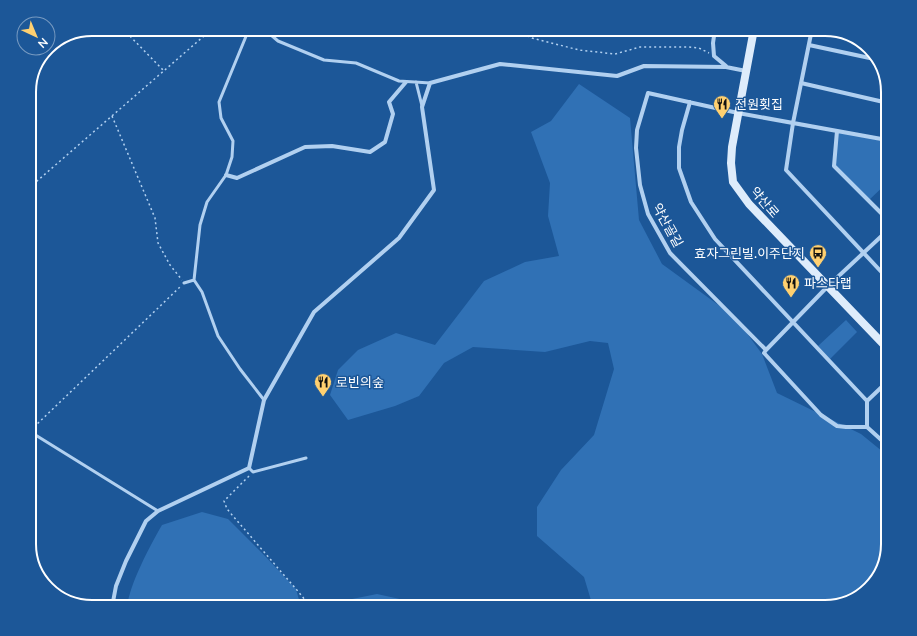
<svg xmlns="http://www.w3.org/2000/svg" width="917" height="636" font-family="Lato,'Noto Sans KR',sans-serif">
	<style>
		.green { fill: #3071b5 }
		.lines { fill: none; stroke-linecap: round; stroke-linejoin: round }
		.path { stroke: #b1d0f0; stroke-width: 1.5; stroke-dasharray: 2 3; stroke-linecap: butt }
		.lane { stroke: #b1d0f0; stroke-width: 3 }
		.street { stroke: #b1d0f0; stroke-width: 4 }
		.secondary { stroke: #deecfb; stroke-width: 8 }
		.labels { text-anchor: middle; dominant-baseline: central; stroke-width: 3; stroke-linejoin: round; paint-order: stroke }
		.poi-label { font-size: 13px; fill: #fff; stroke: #1c5798; text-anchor: start }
		.street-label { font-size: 13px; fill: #fff; stroke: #1c5798 }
		.rim { fill: none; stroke: #fff; stroke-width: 2 }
	</style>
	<rect width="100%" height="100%" fill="#1c5798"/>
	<!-- green -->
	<path class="green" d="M579 84 630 118 639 220 662 264 735 317 762 354 777 393 861 434 888 456V544L877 579 856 599 825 607H593L584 577 537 536V507L561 470 594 435 614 369 608 343 590 341 545 352 473 347 444 363 419 396 395 406 348 420 330 395 338 370 358 350 396 333 435 345 484 281 525 262 559 256 548 216 550 183 531 132 551 121Z
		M837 131 887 140 884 158 888 163V182L869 200 834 166Z
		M846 320 857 332 830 359 818 346Z
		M202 512 228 519 264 555 296 589 301 607H127C130 583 150 546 162 525Z
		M377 594 427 605 430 607H349L352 599Z"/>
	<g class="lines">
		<!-- path -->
		<path class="path" d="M123 29 164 71
			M514 29 532 38 579 50 615 54 640 47H688L699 48 709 53
			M112 116 155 218 158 243 170 265 182 280
			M29 188 212 29
			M34 427 181 286
			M249 476 224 501 227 509 302 596 310 607
			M307 602 337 607"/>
		<!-- lane -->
		<path class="lane" d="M249 29 219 102 221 118 233 141 232 157 226 175 207 202 200 225 194 280 202 292 218 336 240 369 264 400
			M264 29 278 41 324 60 356 63 399 81 430 83
			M416 82 422 106
			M184 283 194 280
			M29 431 158 511
			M249 468 253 472 306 458"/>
		<!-- street -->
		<path class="street" d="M715 29 713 43 714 56 726 66
			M812 29 793 123 786 170 888 279
			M809 45 879 60
			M801 83 888 103
			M690 102 682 130 679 147V168L691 202 715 239 867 401V427
			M837 131 834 166 888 220
			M888 135 884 159 888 163
			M887 140 738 113 648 93 637 130 636 148 640 185 648 214 670 253 766 350 828 286 888 230
			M226 175 237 178 305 147 332 146 370 152 385 142 393 114 389 102 406 82
			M766 350 764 353 821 415 837 426 846 427H867L888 446
			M867 401 888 381
			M112 607 116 586 126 561 146 521 158 511 249 468 264 400 314 312 399 238 434 190 422 107 430 83 500 64 617 76 644 66 726 67 746 71"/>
		<!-- secondary -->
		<path class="secondary" d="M754 29 732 147 731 163 733 182 749 204 888 349"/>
	</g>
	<!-- icons -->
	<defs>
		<g id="restaurant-pin" transform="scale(0.9)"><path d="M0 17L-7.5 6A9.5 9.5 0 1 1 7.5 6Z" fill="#ffd070" stroke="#1c5798"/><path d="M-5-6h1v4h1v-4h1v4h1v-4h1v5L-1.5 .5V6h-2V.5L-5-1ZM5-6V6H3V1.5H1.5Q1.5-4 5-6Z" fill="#111"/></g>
		<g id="bus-pin" transform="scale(0.9)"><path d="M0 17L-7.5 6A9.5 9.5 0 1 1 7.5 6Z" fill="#ffd070" stroke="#1c5798"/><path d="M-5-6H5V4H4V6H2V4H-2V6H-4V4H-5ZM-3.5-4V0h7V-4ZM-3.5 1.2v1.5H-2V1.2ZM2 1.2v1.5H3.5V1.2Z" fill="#111"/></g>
	</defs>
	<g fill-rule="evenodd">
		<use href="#restaurant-pin" x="722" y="104"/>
		<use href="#bus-pin" x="818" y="253"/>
		<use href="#restaurant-pin" x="791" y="283"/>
		<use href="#restaurant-pin" x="323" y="382"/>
	</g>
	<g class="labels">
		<!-- poi labels -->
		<g class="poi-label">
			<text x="735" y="104">전원횟집</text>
			<text x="805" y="253" text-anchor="end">효자그린빌.이주단지</text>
			<text x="804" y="283">파스타랩</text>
			<text x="336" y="382">로빈의숲</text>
		</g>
		<!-- street labels -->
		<g class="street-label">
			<text transform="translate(765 202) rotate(49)">약산로</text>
			<text transform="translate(668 225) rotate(61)">약산골길</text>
		</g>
	</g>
	<!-- crop -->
	<path d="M0 0H917V636H0ZM92 36H825A56 56 0 0 1 881 92V544A56 56 0 0 1 825 600H92A56 56 0 0 1 36 544V92A56 56 0 0 1 92 36Z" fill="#1c5798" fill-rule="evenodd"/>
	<path class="rim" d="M92 36H825A56 56 0 0 1 881 92V544A56 56 0 0 1 825 600H92A56 56 0 0 1 36 544V92A56 56 0 0 1 92 36Z"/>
	<!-- north arrow -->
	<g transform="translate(36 36) rotate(136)"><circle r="19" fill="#1c5798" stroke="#779ac1"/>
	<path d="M0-3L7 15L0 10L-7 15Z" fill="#ffd070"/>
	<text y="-6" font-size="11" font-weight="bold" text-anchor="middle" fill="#ffffff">N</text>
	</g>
</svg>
